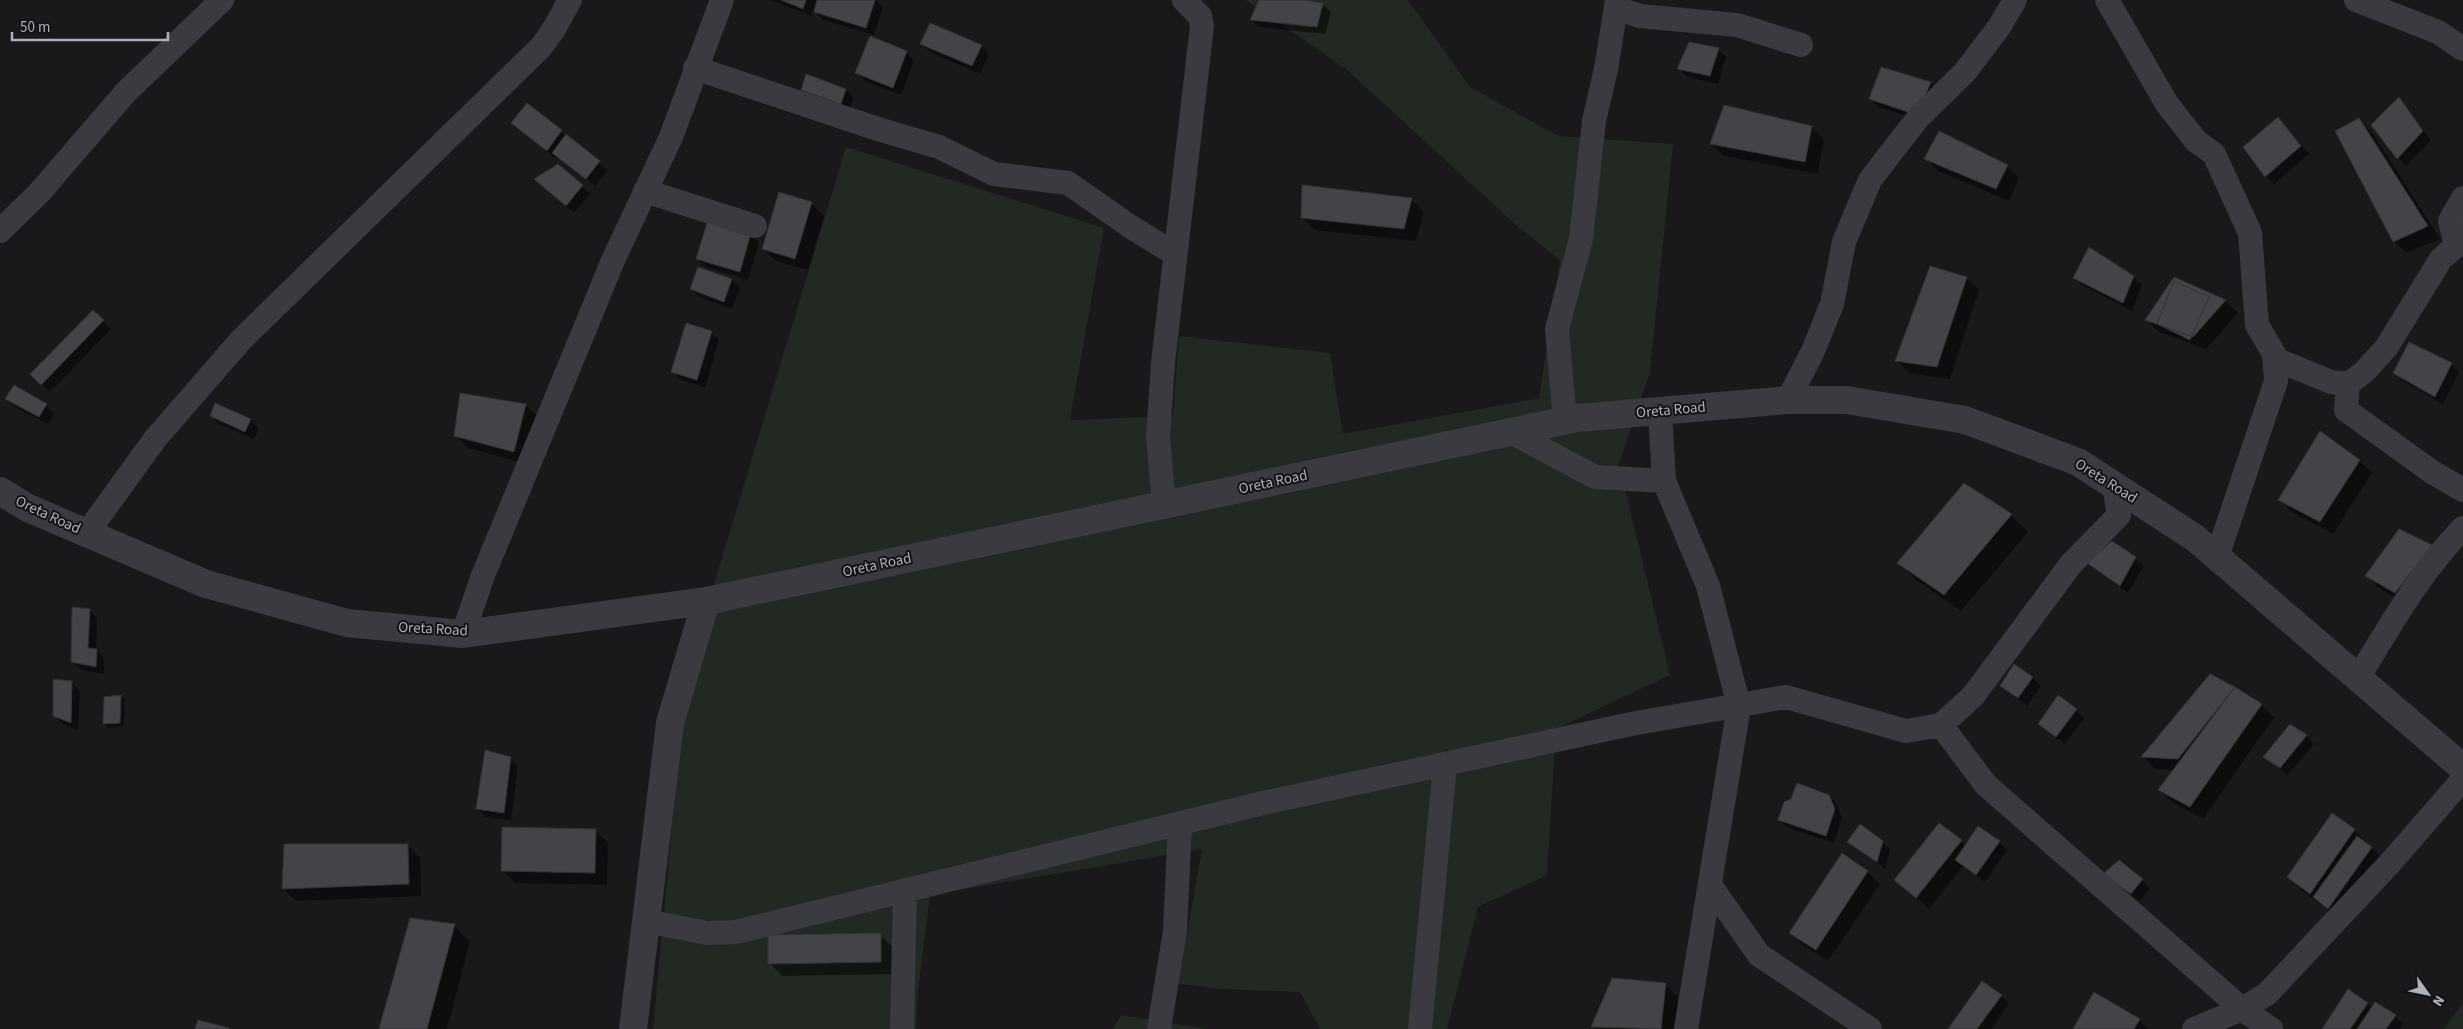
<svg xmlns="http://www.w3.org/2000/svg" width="2463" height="1029" font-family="'Source Sans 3',sans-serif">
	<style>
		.green { fill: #212922 }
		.shadow { fill: #0007 }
		.building { fill: #434448; stroke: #333337 }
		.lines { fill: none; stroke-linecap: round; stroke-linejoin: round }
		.minor { stroke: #3a3b40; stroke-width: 24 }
		.tertiary { stroke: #3a3b40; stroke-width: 28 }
		.labels { text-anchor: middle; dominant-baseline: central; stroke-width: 4; stroke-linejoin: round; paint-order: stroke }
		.street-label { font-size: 15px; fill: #acb1ba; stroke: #141416 }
	</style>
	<rect width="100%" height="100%" fill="#19191b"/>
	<!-- green -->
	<path class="green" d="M1246 0H1408L1470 87 1558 136 1673 144 1650 372 1619 464 1670 675 1556 729 1547 875 1478 907 1447 1029H1320L1300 992 1223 989 1178 984 1202 849 930 895 918 991 916 1029H653L686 677 846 147 1104 228 1070 420 1173 416 1179 336 1330 353 1343 434 1539 398 1560 260 1517 226 1346 69Z
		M2463 1003V1029H2444Z
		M1121 1015 1207 1029H1113Z"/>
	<!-- shadow -->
	<path class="shadow" d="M771 0H875L883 7 874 35 823 20 814 10 811 16Z
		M1260 0H1295L1322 4 1331 12 1325 34 1259 27 1251 19Z
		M922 43 981 46 989 54 980 74 930 52Z
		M1718 49 1726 57 1718 84 1687 77 1679 69Z
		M906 52 914 60 901 95 865 81 857 73Z
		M1930 83 1938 91 1925 122 1879 107 1870 99Z
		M803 89 846 90 854 98 849 111 811 97Z
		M2399 99 2431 140 2406 166 2372 125Z
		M527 104 607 170 595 186 557 156 555 158 513 123Z
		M2278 118 2309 154 2274 184 2266 176Z
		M2359 120 2372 132 2440 239 2406 253 2394 241Z
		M1811 127 1824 140 1817 174 1724 156 1711 144Z
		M1926 158 2007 166 2019 178 2009 201 1938 171Z
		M558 166 590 194 574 213 544 187Z
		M780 194 812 204 824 216 808 270 776 261 763 249Z
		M1411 199 1424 212 1416 241 1315 230 1302 218Z
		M751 234 759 243 748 280 706 267 697 259Z
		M1931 267 1967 278 1979 290 1950 379 1909 373 1897 360Z
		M2074 277H2133L2142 285 2132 311 2082 285Z
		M2174 278 2226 301 2238 313 2206 349 2159 332 2147 320Z
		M732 280 740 288 732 309 699 297 691 289Z
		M93 311 111 329 50 392 32 374Z
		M711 332 719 340 705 387 681 380 673 372Z
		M2451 364 2459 372 2443 404 2403 381 2395 373Z
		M14 387 46 405 54 414 48 424 15 407 7 399Z
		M216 405 251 420 259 428 254 439 219 424 211 416Z
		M525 405 538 417 526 464 468 448 456 435Z
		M2321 433 2360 461 2372 473 2333 534 2292 512 2280 499Z
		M1965 485 2011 515 2028 532 1961 611 1915 579 1899 563Z
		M2113 543 2144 566 2128 593 2089 564Z
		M2431 546 2443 558 2408 605 2379 588 2367 576Z
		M89 610 97 618 96 650 104 658V674L81 670 73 661Z
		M2210 675 2261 705 2274 717 2203 819 2172 802 2159 790 2174 770 2155 769 2143 757Z
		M2033 678 2041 686 2027 706 2001 686Z
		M71 682 80 690 78 730 63 724 55 716Z
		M121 697 125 700 124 726 108 728 104 724Z
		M2076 710 2084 718 2065 744 2039 724Z
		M2306 735 2314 744 2288 775 2265 757Z
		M510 758 518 766 511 820 485 817 477 808Z
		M1829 796 1837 805 1842 818 1834 843 1788 828 1779 820 1792 800Z
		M595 830 608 843 607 885 515 883 503 871Z
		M2354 830 2380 856 2337 916 2301 890 2289 877Z
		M1849 841H1882L1890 850 1885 869Z
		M1961 841 1966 846 1999 842 2007 850 1985 882 1963 866 1929 909 1896 880Z
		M408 846 420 858 421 896 296 901 283 888Z
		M1867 872 1880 884 1828 961 1803 945 1791 932Z
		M2142 880 2150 888 2140 901 2113 882Z
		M454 925 470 942 447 1029H380Z
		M880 935 893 947V974L782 976 770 963Z
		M1665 985 1678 997 1674 1029H1596L1593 1026Z
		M2001 996 2009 1004 1991 1029H1949Z
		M2367 1003 2372 1008 2395 1016 2403 1024 2400 1029H2323Z
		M2139 1020 2148 1029H2074Z"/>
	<!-- building -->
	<path class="building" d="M781 0H806L803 9Z
		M817 0H875L866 28 814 12Z
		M1259 0H1303L1323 3 1317 27 1250 20Z
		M930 23 982 45 972 66 920 44Z
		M870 36 907 51 893 88 855 73Z
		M1689 42 1719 48 1710 76 1677 69Z
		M1881 67 1931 82 1917 115 1869 99Z
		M806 74 846 89 841 104 801 90Z
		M2399 97 2423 131 2397 159 2371 125Z
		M527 103 562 130 547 151 511 123Z
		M1724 105 1812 126 1805 162 1710 144Z
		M2278 117 2301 146 2265 177 2243 147Z
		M2359 118 2428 226 2393 242 2335 131Z
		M1939 131 2008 165 1996 189 1924 159Z
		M566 134 600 161 586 179 552 153Z
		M558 164 583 185 566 206 534 179Z
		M1302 185 1412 198 1404 229 1301 218Z
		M779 192 812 202 795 259 762 249Z
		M708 220 751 233 740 272 696 259Z
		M2089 247 2134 276 2123 303 2073 278Z
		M1930 266 1967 277 1937 367 1895 361Z
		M698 267 732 279 724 302 690 289Z
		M2174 277 2226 300 2193 337 2145 320Z
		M2174 281 2209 297 2190 340 2157 324Z
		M93 310 104 320 41 385 30 374Z
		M686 323 712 331 697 380 671 372Z
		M2409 342 2452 363 2435 397 2393 373Z
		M14 385 47 404 39 417 5 399Z
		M460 393 526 404 514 452 454 436Z
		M215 403 251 419 245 432 210 416Z
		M2320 431 2360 460 2320 522 2278 500Z
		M1964 483 2012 514 1944 595 1897 563Z
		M2399 529 2432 545 2395 593 2365 576Z
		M2112 541 2136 557 2120 586 2087 563Z
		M72 607 90 609 88 648 97 649 96 667 71 662Z
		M2014 664 2033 677 2018 698 2000 686Z
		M2210 674 2235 687 2178 759 2141 757Z
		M53 679 72 681 71 723 53 716Z
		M2235 687 2262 704 2190 807 2158 790Z
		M121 695 120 723 103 724 104 697Z
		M2058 695 2077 709 2056 737 2038 724Z
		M2290 724 2307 735 2280 768 2263 757Z
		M485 750 511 757 504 813 476 809Z
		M1797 783 1829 795 1835 809 1826 836 1778 820 1784 802 1791 799Z
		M2332 813 2355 829 2310 894 2287 877Z
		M1939 823 1962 840 1916 898 1894 880Z
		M1860 824 1883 841 1877 862 1847 842Z
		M1978 826 2000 841 1976 875 1955 860Z
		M502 827 596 829 595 873 501 871Z
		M2357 836 2372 847 2328 909 2313 897Z
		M284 844H408L409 884 282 889Z
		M1842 853 1868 871 1816 950 1789 933Z
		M2119 860 2143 879 2131 894 2103 874Z
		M410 918 455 924 427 1029H379Z
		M881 933V962L768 964V935Z
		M1612 978 1666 983 1661 1029 1591 1027Z
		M1982 981 2002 995 1977 1029H1948Z
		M2348 989 2368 1003 2350 1029H2322Z
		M2094 992 2140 1019 2134 1029H2073Z
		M2375 1002 2396 1015 2386 1029H2357Z
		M198 1020 229 1028V1029H195Z"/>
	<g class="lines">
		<!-- minor -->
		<path class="minor" d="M2107 0 2167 104 2196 141 2214 154 2250 233 2257 325 2274 354 2276 381 2217 557
			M2356 0 2438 32 2463 49
			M1616 8 1640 16 1737 25 1801 45
			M695 68 878 129 939 147 994 174 1068 183 1131 227 1175 254
			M645 191 755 226
			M0 231 39 193 126 92 222 0
			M2456 246 2450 221 2463 198
			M2275 359 2331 382 2348 384 2364 372 2386 348 2441 259 2456 246 2463 244
			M2348 384 2346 410 2432 472 2463 490
			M1788 400 1813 351 1832 304 1844 242 1870 180 1918 118 1965 72 1999 27 2015 0
			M1660 411 1664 481 1708 586 1739 706 1686 1029
			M1565 421 1557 329 1581 239 1594 121 1606 69 1617 0
			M1511 432 1595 477 1664 481
			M1164 505 1158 436 1163 363 1202 26 1200 16 1184 0
			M87 533 155 439 241 340 541 47 554 29 570 0
			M463 634 482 578 614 258 671 137 722 0
			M2358 678C2390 626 2420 572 2463 528
			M1941 725 1986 785 2242 1009 2271 1029
			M1710 885 1759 955 1870 1029
			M646 921 707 933 736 932 1263 803 1631 724 1786 697 1906 731 1941 725 1973 696 2071 564 2119 515 2114 485
			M902 1029 905 890
			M1159 1029 1175 931 1180 823
			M1420 1029 1445 765
			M2194 1029 2242 1009 2267 994 2391 862 2463 779"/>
		<!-- tertiary -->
		<path class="tertiary" d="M0 491 28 508 206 584 347 623 463 634 706 601 1577 418 1788 400H1847L1965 420 2078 462 2195 538 2463 768
			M633 1029 670 723 706 601"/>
	</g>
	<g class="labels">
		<!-- street labels -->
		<g class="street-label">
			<text transform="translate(1671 410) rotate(-5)">Oreta Road</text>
			<text transform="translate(2106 481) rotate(32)">Oreta Road</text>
			<text transform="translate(1273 482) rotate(-12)">Oreta Road</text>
			<text transform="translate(48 515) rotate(25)">Oreta Road</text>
			<text transform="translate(877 565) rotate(-12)">Oreta Road</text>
			<text transform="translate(433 629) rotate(3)">Oreta Road</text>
		</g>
	</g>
	<!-- north arrow -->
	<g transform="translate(2428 994) rotate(123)" stroke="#141416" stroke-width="4" paint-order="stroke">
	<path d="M0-4L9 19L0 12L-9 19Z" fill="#acb1ba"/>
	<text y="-8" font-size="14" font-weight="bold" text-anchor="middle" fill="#acb1ba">N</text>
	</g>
	<!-- scale -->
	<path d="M12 32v8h156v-8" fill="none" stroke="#acb1ba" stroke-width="2.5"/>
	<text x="20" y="32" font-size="15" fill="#acb1ba" stroke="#141416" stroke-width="4" paint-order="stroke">50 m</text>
</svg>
